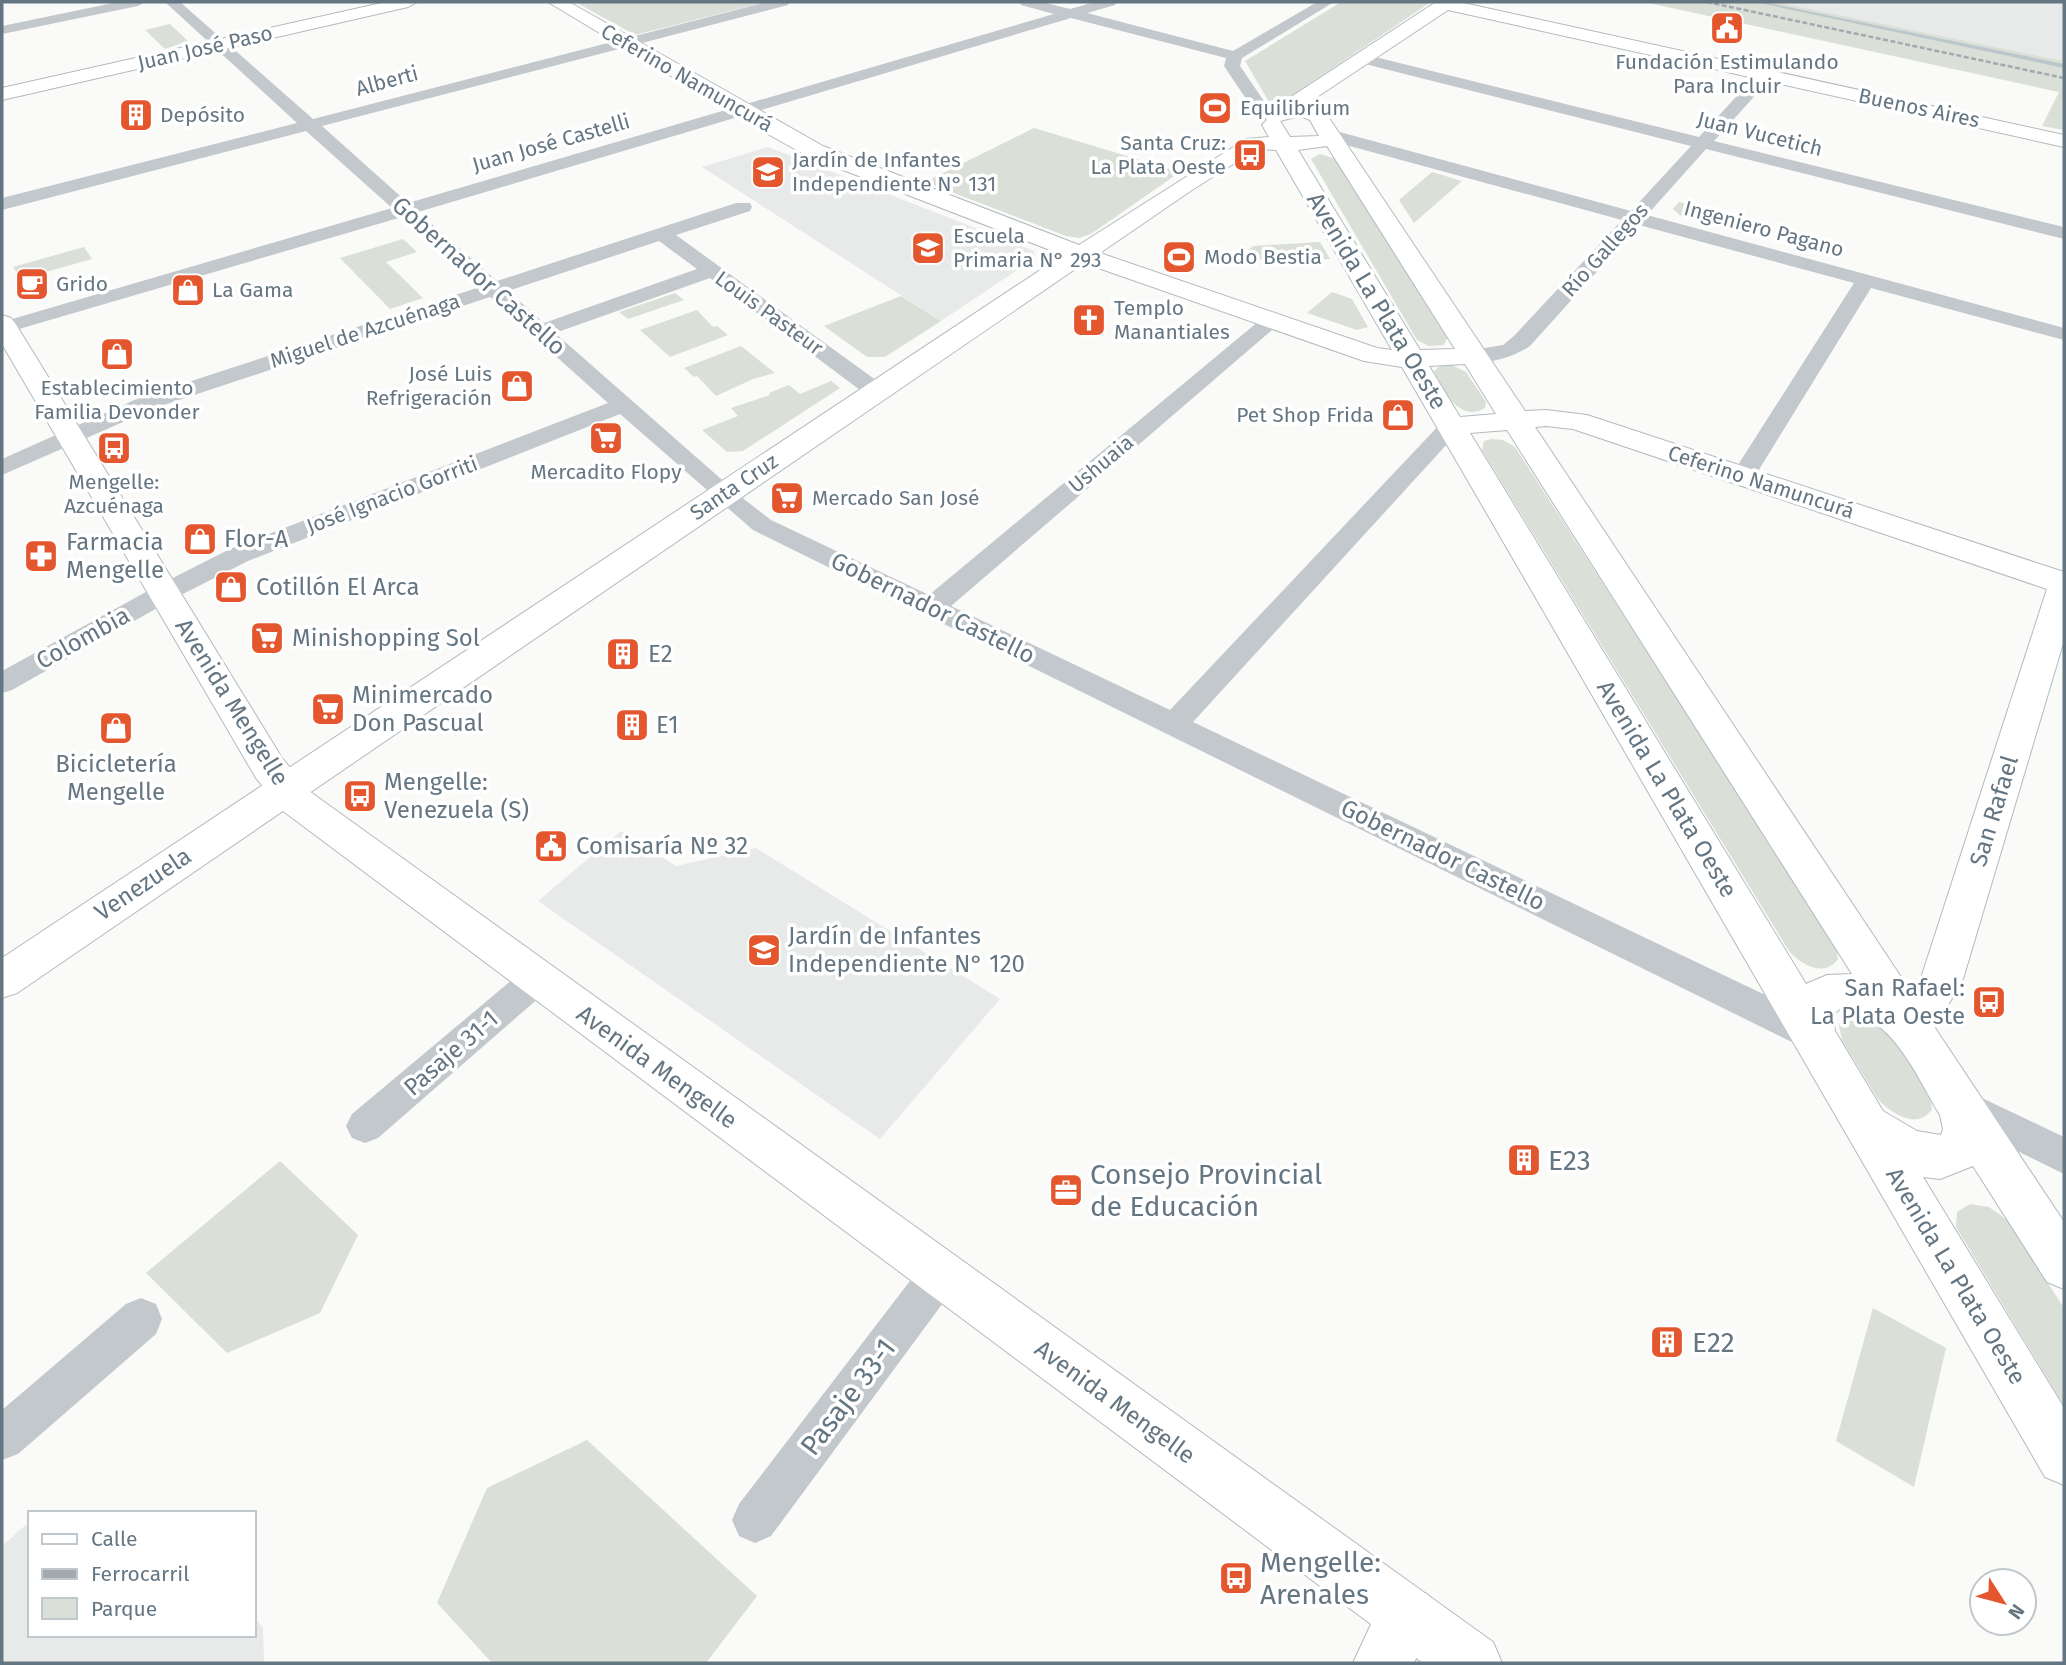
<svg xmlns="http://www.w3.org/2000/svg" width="2066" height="1665" font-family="'Fira Sans',sans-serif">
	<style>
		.built { fill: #e8e9e9 }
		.green { fill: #dadfd7 }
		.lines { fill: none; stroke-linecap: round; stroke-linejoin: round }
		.stream { fill: #bbc7cb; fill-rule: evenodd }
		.secondary-casing { stroke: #b3babf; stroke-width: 2 }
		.primary-casing { stroke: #b5babe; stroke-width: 2 }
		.street { fill: #c3c8cc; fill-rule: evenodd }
		.secondary { fill: #fff; fill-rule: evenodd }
		.primary { fill: #fff; fill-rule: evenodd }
		.rail { stroke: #a2aab0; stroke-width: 2.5; stroke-dasharray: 5 2.5; stroke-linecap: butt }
		.labels { text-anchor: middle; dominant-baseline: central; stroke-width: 7; stroke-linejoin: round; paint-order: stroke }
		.far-street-label { font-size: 21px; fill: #657683; stroke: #fff }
		.far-poi-label { font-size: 21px; fill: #657683; stroke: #fff; text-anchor: start }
		.street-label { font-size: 24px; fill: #657683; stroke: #fff }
		.poi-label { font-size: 24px; fill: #657683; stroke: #fff; text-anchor: start }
		.near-poi-label { font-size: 28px; fill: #657683; stroke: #fff; text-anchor: start }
		.near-street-label { font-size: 28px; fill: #657683; stroke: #fff }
	</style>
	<rect width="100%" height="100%" fill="#fafaf8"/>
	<!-- built -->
	<path class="built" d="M1776 2H2064V61Z
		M768 147 1034 251 1035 258 941 321 702 167Z
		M621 831 676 866 756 848 1000 999 880 1139 538 901Z
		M30 1521V1635H254V1617L263 1628 264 1663H2V1546Z"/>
	<!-- green -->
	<path class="green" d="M575 2H766L635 35Z
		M1341 2H1431L1282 102H1269L1245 61Z
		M1644 2H1776L2064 61V130L2042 126 2059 92Z
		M170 24 188 41 165 49 145 30Z
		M1034 128 1180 172 1091 234 1079 238 1066 236 925 182Z
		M1320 154 1336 159 1447 338 1444 345 1429 346 1417 340 1311 159Z
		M1432 172 1462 181 1414 223 1399 200Z
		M1679 202 1753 221 1744 234 1682 217 1673 209Z
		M403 239 417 252 386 262 423 298 390 309 340 258Z
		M1320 242 1330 259 1271 263 1243 254 1253 246Z
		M84 247 92 259 21 279 13 267Z
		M1332 292 1352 299 1368 327 1357 330 1307 313Z
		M675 293 684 300 628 319 619 312Z
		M901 296 941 321 885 357H867L824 326Z
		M697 310 713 327 717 326 728 335 670 357 640 330Z
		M741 346 775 373 753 379 716 396 697 376 694 377 684 368Z
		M1450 364 1466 372 1486 402 1485 408C1459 423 1444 391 1434 371L1441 365Z
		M831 381 840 388 743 451 727 452 702 430 738 416 731 408 770 395 769 393 789 385 800 394Z
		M1492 439 1503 440 1515 447 1836 946 1838 959C1825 978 1801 965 1789 951L1482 450 1484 441Z
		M1853 1015C1858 1015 1864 1015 1869 1017 1890 1027 1932 1086 1932 1109 1918 1131 1890 1113 1878 1099L1842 1040 1839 1026 1841 1020Z
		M280 1161 358 1235 320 1313 227 1353 146 1273Z
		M1970 1204 1989 1207 2007 1220 2064 1308V1406L1956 1227 1957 1212Z
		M1873 1308 1946 1348 1914 1487 1836 1441Z
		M587 1440 757 1596 706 1663H492L437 1603 487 1488Z"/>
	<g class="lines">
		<!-- stream -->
		<path class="stream" d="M1755 2H1763L2064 64V68Z"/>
		<!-- secondary casing -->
		<g class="secondary-casing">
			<path id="secondary" d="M386 2H417L408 7 2 100V88Z
				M548 2H569L823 146 1079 245 1246 139 1269 137 1262 125 1267 120 1265 116 1268 112 1436 2H1459L2064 135V147L1448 10 1305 105 1325 112 1525 411 1546 410 1587 415 2064 572V640L1963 979 1935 1028 2064 1222V1289L2047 1282 1973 1166 1940 1179 1923 1177 2064 1408V1485L2045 1477 1402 367 1364 361 1084 263 17 993 2 998V958L1063 255 807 156 766 133ZM1300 116 1310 120 1319 136 1290 137 1280 121ZM1327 146 1455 349 1420 350 1298 150ZM1257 149 1276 150 1392 350 1377 348 1100 253 1192 190ZM1465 364 1496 414 1460 417 1429 366ZM1546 426 1573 429 2047 589 1922 975 1911 992 1535 427ZM1507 430 1852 974 1827 975 1806 984 1470 433ZM1840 1009C1893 1016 1915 1074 1940 1115L1943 1129 1941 1135 1917 1131 1883 1111 1835 1031 1833 1014Z
				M1406 1586 1427 1594 1435 1615 1414 1663H1353L1385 1594Z"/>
		</g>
		<!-- primary casing -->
		<g class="primary-casing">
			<path id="primary" d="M2 315 11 318 15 323 282 758 309 791 1493 1642 1502 1663H1423L283 811 256 778 2 344Z"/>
		</g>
		<!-- street -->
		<path class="street" d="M118 2H145L138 6 2 34V26Z
			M165 2H180L313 119 767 2H790L788 5 322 126 408 203 1054 14 1021 5 1019 2H1042L1070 9 1095 2H1117L1115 5 1087 13 1233 51 1317 2H1334L1242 58 1240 66 1277 120 1269 125 1263 124 1224 66 1226 58 1071 18 418 212 497 281 736 203H750L752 207 750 211 676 235 884 386 887 391 884 396H868L710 278 555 333 745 500 771 520 929 595 1265 316H1279L1282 320 1279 324 951 606 1170 710 1443 421H1459L1463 426 1459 431 1193 722 1826 1024 1831 1035 1826 1046 1813 1050 1800 1046 753 530 620 414 248 561 173 599 12 690 2 693V671L155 587 230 549 608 403 490 297 155 408 2 475V459L139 398 480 287 402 217 2 334V322L392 208 306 131 2 210V198L297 123ZM659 241 697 269 544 323 508 291Z
			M1363 54 1699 137 1759 72H1771L1773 75 1771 78 1714 141 2064 227V239L1706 149 1647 215 2064 328V340L1871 288 1752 481 1743 483 1734 481 1731 476 1854 283 1639 225 1530 346C1514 357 1486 366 1466 361L1463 356 1466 351 1503 345 1514 336 1622 220 1324 139 1321 135 1324 131H1336L1631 211 1691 146 1357 62 1355 59 1357 56Z
			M537 965 549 969 554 979 549 989 378 1138 365 1143 352 1138 346 1126 352 1114 525 969Z
			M1961 1088 2064 1137V1174L1948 1117 1942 1105 1948 1093Z
			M940 1254 954 1260 960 1274 954 1288 771 1536 755 1543 739 1536 732 1520 739 1504 926 1260Z
			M141 1298 156 1304 162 1319 156 1334 18 1454 2 1460V1410L126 1304Z"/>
		<!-- secondary -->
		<use href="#secondary" class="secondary"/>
		<!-- primary -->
		<use href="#primary" class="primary"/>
		<!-- rail -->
		<path class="rail" d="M1707 2 2064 78"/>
	</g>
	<!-- icons -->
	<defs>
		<g id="civic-square" transform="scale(1.75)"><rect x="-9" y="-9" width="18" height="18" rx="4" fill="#e4572e" stroke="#fff"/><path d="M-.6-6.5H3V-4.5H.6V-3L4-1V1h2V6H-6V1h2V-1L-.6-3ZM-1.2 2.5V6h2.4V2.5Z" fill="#fff"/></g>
		<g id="stadium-square" transform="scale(1.75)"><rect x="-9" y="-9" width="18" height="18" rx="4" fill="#e4572e" stroke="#fff"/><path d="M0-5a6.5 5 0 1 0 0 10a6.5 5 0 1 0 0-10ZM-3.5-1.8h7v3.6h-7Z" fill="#fff"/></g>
		<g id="building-square" transform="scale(1.75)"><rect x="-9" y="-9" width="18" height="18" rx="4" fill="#e4572e" stroke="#fff"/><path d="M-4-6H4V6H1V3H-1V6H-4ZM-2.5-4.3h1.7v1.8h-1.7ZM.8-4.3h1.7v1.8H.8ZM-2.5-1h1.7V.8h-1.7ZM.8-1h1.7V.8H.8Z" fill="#fff"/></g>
		<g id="bus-square" transform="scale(1.75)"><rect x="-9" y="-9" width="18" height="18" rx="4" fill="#e4572e" stroke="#fff"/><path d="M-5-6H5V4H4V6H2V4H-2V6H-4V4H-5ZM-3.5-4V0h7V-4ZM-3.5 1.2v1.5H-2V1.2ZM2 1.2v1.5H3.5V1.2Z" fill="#fff"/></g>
		<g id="school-square" transform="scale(1.75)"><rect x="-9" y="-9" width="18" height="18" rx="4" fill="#e4572e" stroke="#fff"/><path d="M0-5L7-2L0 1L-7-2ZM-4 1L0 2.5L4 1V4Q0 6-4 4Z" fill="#fff"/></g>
		<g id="cafe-square" transform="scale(1.75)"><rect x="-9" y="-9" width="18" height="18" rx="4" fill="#e4572e" stroke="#fff"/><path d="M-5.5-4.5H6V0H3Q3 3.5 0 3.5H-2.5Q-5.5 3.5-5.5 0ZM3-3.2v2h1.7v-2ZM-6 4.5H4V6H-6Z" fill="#fff"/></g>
		<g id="shop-square" transform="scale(1.75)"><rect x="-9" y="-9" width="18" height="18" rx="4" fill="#e4572e" stroke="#fff"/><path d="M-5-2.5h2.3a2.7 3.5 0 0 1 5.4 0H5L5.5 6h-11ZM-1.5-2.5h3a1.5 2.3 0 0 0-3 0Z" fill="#fff"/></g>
		<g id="church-square" transform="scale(1.75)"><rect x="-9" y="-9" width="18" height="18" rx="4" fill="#e4572e" stroke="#fff"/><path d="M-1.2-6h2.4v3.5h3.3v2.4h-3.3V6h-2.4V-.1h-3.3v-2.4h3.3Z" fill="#fff"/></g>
		<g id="supermarket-square" transform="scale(1.75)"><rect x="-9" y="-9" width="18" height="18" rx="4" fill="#e4572e" stroke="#fff"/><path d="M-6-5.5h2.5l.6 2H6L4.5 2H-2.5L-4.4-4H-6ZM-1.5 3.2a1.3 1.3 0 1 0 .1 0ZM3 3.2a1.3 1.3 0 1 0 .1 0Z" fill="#fff"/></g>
		<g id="pharmacy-square" transform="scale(1.75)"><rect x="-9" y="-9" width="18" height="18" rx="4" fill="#e4572e" stroke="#fff"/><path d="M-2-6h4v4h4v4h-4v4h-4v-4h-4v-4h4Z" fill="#fff"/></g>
		<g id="office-square" transform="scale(1.75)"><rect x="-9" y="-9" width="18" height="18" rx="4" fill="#e4572e" stroke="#fff"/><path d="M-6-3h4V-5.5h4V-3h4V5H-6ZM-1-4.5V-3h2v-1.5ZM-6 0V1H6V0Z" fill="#fff"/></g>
	</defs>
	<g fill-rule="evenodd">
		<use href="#civic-square" x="1727" y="28"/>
		<use href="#stadium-square" x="1215" y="108"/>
		<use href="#building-square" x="136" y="115"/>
		<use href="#bus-square" x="1250" y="155"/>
		<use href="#school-square" x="768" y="172"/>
		<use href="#school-square" x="928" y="248"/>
		<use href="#stadium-square" x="1179" y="257"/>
		<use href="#cafe-square" x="32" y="284"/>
		<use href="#shop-square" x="188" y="290"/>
		<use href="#church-square" x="1089" y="320"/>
		<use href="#shop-square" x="117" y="354"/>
		<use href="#shop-square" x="517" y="386"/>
		<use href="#shop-square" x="1398" y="415"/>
		<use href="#supermarket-square" x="606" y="438"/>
		<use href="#bus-square" x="114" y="448"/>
		<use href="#supermarket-square" x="787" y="498"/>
		<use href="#shop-square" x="200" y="539"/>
		<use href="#pharmacy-square" x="41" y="556"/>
		<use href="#shop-square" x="231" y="587"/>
		<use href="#supermarket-square" x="267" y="638"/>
		<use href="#building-square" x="623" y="654"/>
		<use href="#supermarket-square" x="328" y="709"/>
		<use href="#building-square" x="632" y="725"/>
		<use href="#shop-square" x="116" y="728"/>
		<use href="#bus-square" x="360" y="796"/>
		<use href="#civic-square" x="551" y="846"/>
		<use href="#school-square" x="764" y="950"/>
		<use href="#bus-square" x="1989" y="1002"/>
		<use href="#building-square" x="1524" y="1160"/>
		<use href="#office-square" x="1066" y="1190"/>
		<use href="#building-square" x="1667" y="1342"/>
		<use href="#bus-square" x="1236" y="1578"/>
	</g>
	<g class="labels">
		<!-- far-street labels -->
		<g class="far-street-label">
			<text transform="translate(205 48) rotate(-13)">Juan José Paso</text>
			<text transform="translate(687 78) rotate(30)">Ceferino Namuncurá</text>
			<text transform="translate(387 81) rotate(-15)">Alberti</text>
			<text transform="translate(1919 108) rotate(12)">Buenos Aires</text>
			<text transform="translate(1760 134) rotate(14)">Juan Vucetich</text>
			<text transform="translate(551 143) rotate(-16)">Juan José Castelli</text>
			<text transform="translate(1764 229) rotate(15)">Ingeniero Pagano</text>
			<text transform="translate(1605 250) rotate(-48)">Río Gallegos</text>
			<text transform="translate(769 313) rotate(36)">Louis Pasteur</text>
			<text transform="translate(365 331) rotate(-18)">Miguel de Azcuénaga</text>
			<text transform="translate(1101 464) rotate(-40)">Ushuaia</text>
			<text transform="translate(1761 482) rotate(18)">Ceferino Namuncurá</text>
			<text transform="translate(734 487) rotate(-34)">Santa Cruz</text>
			<text transform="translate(392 495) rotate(-21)">José Ignacio Gorriti</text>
		</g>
		<!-- far-poi labels -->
		<g class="far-poi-label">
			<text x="1727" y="62" text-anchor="middle">Fundación Estimulando<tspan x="1727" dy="24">Para Incluir</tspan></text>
			<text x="1240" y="108">Equilibrium</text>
			<text x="160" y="115">Depósito</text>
			<text x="1226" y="143" text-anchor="end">Santa Cruz:<tspan x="1226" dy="24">La Plata Oeste</tspan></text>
			<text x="792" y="160">Jardín de Infantes<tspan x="792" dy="24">Independiente N° 131</tspan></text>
			<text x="953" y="236">Escuela<tspan x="953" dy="24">Primaria N° 293</tspan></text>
			<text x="1204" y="257">Modo Bestia</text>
			<text x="56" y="284">Grido</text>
			<text x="212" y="290">La Gama</text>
			<text x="1114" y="308">Templo<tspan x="1114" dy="24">Manantiales</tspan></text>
			<text x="492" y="374" text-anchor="end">José Luis<tspan x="492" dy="24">Refrigeración</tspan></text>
			<text x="117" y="388" text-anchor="middle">Establecimiento<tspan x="117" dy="24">Familia Devonder</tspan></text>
			<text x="1374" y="415" text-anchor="end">Pet Shop Frida</text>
			<text x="606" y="472" text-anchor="middle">Mercadito Flopy</text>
			<text x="114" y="482" text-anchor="middle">Mengelle:<tspan x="114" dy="24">Azcuénaga</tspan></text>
			<text x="812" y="498">Mercado San José</text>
		</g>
		<!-- street labels -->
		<g class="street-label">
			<text transform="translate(479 276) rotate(42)">Gobernador Castello</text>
			<text transform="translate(1377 301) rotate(59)">Avenida La Plata Oeste</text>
			<text transform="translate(933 608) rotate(26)">Gobernador Castello</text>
			<text transform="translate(83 638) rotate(-29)">Colombia</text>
			<text transform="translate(232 702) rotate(58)">Avenida Mengelle</text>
			<text transform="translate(1667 789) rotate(59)">Avenida La Plata Oeste</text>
			<text transform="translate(1994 811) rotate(-73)">San Rafael</text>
			<text transform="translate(1443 855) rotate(26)">Gobernador Castello</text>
			<text transform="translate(143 884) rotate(-34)">Venezuela</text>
			<text transform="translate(451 1053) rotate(-41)">Pasaje 31-1</text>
			<text transform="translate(657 1067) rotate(36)">Avenida Mengelle</text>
			<text transform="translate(1956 1276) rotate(59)">Avenida La Plata Oeste</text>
			<text transform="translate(1115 1402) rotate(36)">Avenida Mengelle</text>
		</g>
		<!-- poi labels -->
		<g class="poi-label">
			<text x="224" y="539">Flor-A</text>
			<text x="66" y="542">Farmacia<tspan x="66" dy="28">Mengelle</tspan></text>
			<text x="256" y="587">Cotillón El Arca</text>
			<text x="292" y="638">Minishopping Sol</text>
			<text x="648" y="654">E2</text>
			<text x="352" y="695">Minimercado<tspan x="352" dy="28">Don Pascual</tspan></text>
			<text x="656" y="725">E1</text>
			<text x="116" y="764" text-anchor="middle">Bicicletería<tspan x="116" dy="28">Mengelle</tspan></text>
			<text x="384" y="782">Mengelle:<tspan x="384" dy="28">Venezuela (S)</tspan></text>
			<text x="576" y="846">Comisaría Nº 32</text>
			<text x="788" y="936">Jardín de Infantes<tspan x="788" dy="28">Independiente N° 120</tspan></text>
			<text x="1965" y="988" text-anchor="end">San Rafael:<tspan x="1965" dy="28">La Plata Oeste</tspan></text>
		</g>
		<!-- near-poi labels -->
		<g class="near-poi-label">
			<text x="1548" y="1160">E23</text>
			<text x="1090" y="1174">Consejo Provincial<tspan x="1090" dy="32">de Educación</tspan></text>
			<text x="1692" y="1342">E22</text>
			<text x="1260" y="1562">Mengelle:<tspan x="1260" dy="32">Arenales</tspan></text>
		</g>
		<!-- near-street labels -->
		<g class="near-street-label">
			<text transform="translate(848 1397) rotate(-53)">Pasaje 33-1</text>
		</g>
	</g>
	<!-- border -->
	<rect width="2066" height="1665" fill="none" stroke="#657683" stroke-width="7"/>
	<!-- legend -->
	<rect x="28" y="1511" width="228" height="126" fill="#ffffff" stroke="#c1c8cd" stroke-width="2"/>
	<rect x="42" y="1534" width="35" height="10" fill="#ffffff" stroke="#c1c8cd" stroke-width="2"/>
	<text x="91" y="1546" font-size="21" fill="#657683">Calle</text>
	<rect x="42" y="1569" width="35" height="10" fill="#a2aab0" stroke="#c1c8cd" stroke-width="2"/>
	<text x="91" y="1581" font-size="21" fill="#657683">Ferrocarril</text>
	<rect x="42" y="1598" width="35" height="21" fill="#dadfd7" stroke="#c1c8cd" stroke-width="2"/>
	<text x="91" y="1616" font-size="21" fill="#657683">Parque</text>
	<!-- north arrow -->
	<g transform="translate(2003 1602) rotate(126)"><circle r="33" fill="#ffffff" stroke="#c1c8cd" stroke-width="2"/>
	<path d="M0-5L12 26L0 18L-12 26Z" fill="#e4572e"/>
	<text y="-10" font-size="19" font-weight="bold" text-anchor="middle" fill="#657683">N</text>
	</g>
</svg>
